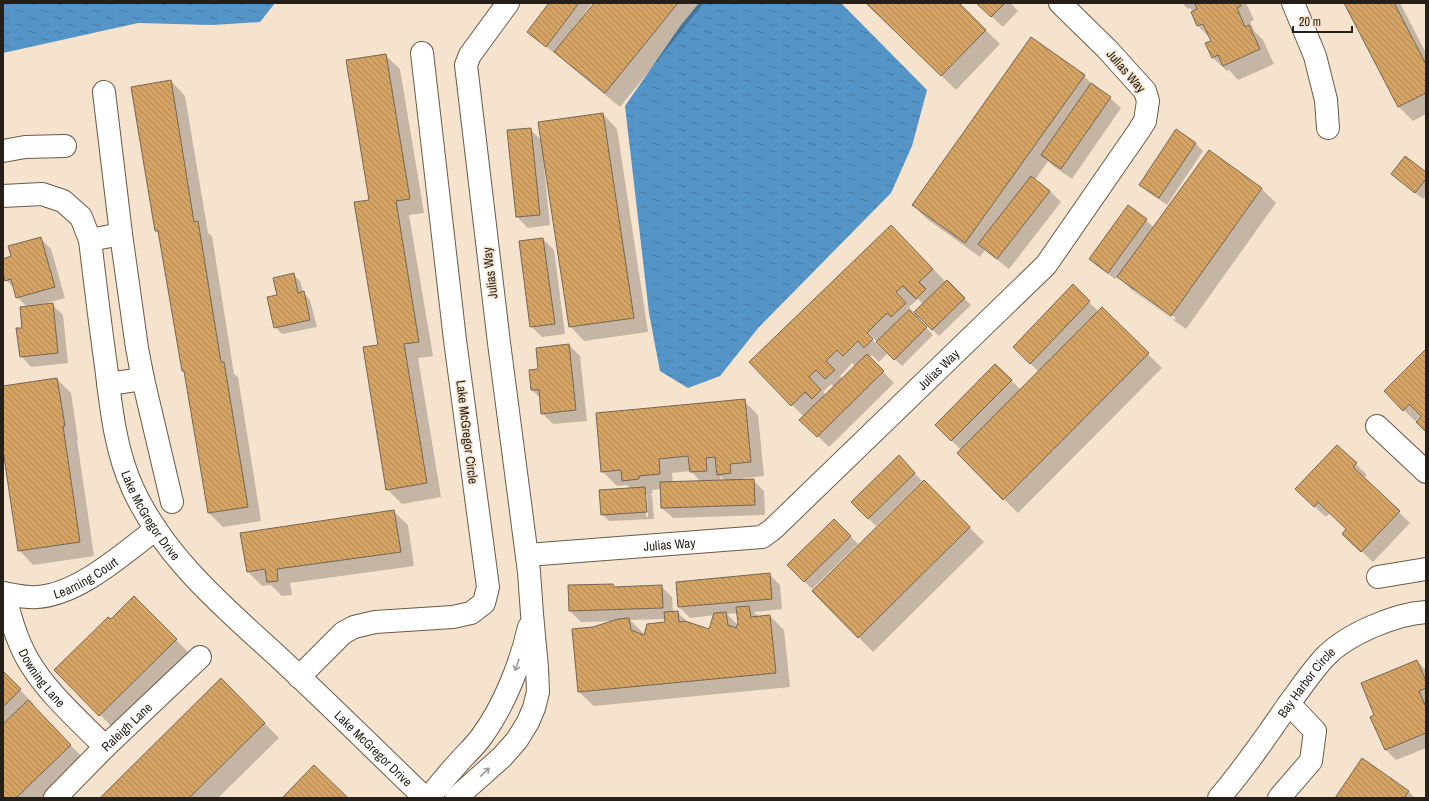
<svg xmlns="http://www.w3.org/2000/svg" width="1429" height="801" font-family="'Archivo Narrow',sans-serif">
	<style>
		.water { fill: url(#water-ripples) }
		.shadow { fill: #0003; fill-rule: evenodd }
		.building { fill: url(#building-back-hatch); stroke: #766653 }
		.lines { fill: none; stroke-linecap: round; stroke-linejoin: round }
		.minor-casing { stroke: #6a5a47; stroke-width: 24 }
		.minor { stroke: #fff; stroke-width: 22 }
		.oneway { stroke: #9d9a97 }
		.labels { text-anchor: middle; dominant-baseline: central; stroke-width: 3; stroke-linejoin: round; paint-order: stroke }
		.street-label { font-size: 13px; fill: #251f17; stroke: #f5e3cd }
	</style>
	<defs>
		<pattern id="water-ripples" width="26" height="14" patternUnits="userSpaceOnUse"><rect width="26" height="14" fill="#5494c6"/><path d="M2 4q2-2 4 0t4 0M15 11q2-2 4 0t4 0" fill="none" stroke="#4578a0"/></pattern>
		<pattern id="building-back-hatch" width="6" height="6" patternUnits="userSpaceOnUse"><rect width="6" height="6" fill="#d5a464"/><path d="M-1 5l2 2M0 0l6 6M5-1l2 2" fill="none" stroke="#ad8551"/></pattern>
	</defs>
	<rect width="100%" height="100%" fill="#f5e3cd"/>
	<!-- water -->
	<path class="water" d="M3 3H275L260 22 212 25 138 23 3 53Z
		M699 3H841L927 90 912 146 891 193 759 327 720 376 688 388 660 371 649 313 625 106 681 25Z"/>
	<!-- shadow -->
	<path class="shadow" d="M550 3H592L570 32 571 33 596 3H704L620 107 570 66 555 51 554 53 528 32Z
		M867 3H958L1000 44 956 90Z
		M977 3H1010L1018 11 1003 27Z
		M1182 3H1246L1254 20 1250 22 1255 32 1263 40 1274 64 1238 80 1229 70 1227 71 1212 57V42L1210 38 1198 26 1192 13 1194 12 1190 8 1188 9Z
		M1345 3H1400L1426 53V114L1413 121 1399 107Z
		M385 55 400 69 424 213 409 215 433 356 418 358 441 497 402 504 387 489 370 200Z
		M1084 76 1096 88 1110 98 1121 108 1072 179 1053 166 1048 161 1035 180 1050 191 1061 202 1009 269 985 250 980 257 927 219 913 205Z
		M171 81 185 96 208 233 212 236 234 374 238 377 261 521 223 527 209 513 186 374 183 371 160 234 156 230Z
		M603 114 617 129 648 332 584 341 570 326 546 168H544L550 225 528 228 517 217 530 129 542 141Z
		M1177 131 1196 144 1203 151 1167 205 1148 192 1140 185Z
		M1209 151 1262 189 1276 203 1186 329 1133 291 1118 276 1115 279 1097 266 1090 259 1146 220 1154 228ZM1133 287 1176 318 1174 320 1133 290Z
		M1426 173V195L1423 199 1392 174Z
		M40 238 51 249 65 298 43 304V305L52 304 63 315 68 363 31 367 21 356 27 307 17 297 15 289 6 280 3 269V260L12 257Z
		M543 239 554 250 565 334 542 337 531 326Z
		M905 240 946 282 947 281 971 305 939 336 920 317 918 319 933 335 902 366 864 329 862 330 887 354 879 362 872 355 869 358 894 383 829 447 801 420 804 417 750 362ZM918 299 923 304 914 313 909 307ZM852 363 855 366 842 379 840 376ZM831 384 834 387 826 395 823 392Z
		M293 274 300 281 303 292 310 300 317 327 282 334 275 327 278 296Z
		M1073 286 1099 312 1102 309 1162 368 1018 513 958 453 962 451 936 425 995 365 1021 390 1039 372 1014 347Z
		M569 345 580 356 587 421 553 424 542 413 540 398 532 390 539 369Z
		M1426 350V431L1423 416 1421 414 1415 421 1385 391Z
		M57 379 71 393 78 440H77L94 556 33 565 19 550 3 443V387Z
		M744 401 758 415 764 476 743 478 744 480H753L764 491 765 515 673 518 662 508 661 489 652 490 653 493 650 494 652 495 654 519 609 521 602 514 631 489 627 485 617 486 602 471ZM691 471 701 482 673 483 672 473ZM720 476 725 481H721ZM645 494H647L648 517H646Z
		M899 457 922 481 876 526 852 502Z
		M1356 464 1367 475 1363 478 1410 523 1373 562 1354 544 1348 530 1330 513 1326 517 1307 500Z
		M924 482 984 542 873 652 813 591Z
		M393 511 408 525 414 566 290 583 292 595 282 596 271 585 262 586 248 572Z
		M834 520 858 544 812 589 788 565Z
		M769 574 780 585 782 609 754 612 759 617 770 616 784 630 790 687 594 706 579 692 593 628 614 621 581 622 570 611 613 585 616 588 661 586 672 597 673 612H677L689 623 710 630 715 615 690 618 679 607ZM738 613V625L727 614ZM665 619 666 622 645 635 630 620Z
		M134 597 190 654 114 729 56 670Z
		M1417 661 1426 670V748L1396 760 1386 750Z
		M3 673 34 704 32 706 84 759 45 798H3Z
		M221 679 279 738 218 798H100Z
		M1363 760 1409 792 1415 798H1336Z"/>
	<!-- building -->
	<path class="building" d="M549 3H579L546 47 527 32Z
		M594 3H678L605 93 554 52Z
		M866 3H959L986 30 941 76Z
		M976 3H1005L991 17Z
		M1195 3H1239L1241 6 1237 8 1245 27 1249 25 1260 49 1223 66 1218 55 1212 58 1205 43 1211 41 1203 24 1197 26 1191 12 1197 9Z
		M1344 3H1394L1426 64V93L1398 107Z
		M1031 37 1085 75 965 243 912 205Z
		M386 54 410 199 396 201 419 342 404 344 427 483 386 490 363 347 378 345 354 202 369 200 346 60Z
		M171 80 194 222 198 221 221 362H224L248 507 208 513 184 371H182L158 231H155L131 87Z
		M1091 83 1111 97 1061 169 1041 155Z
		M603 113 634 318 569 327 538 122Z
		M531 128 540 215 516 217 507 130Z
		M1176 129 1196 143 1159 198 1139 185Z
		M1209 150 1262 188 1171 316 1117 277Z
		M1405 156 1426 172V179L1415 193 1391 174Z
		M1031 176 1050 191 997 259 978 244Z
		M1128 205 1147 219 1108 273 1089 259Z
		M891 225 933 269 919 282 926 289 916 299 903 286 896 292 906 303 891 317 887 313 867 333 873 339 864 348 858 341 843 356 837 350 826 361 835 370 825 379 816 370 809 377 821 390 812 399 805 392 791 406 749 362Z
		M41 237 55 287 16 298 11 279 5 281 3 273V259L11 256 8 246Z
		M543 238 555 324 530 327 519 241Z
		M294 273 298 293 304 291 310 320 274 328 267 297 277 295 273 278Z
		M947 280 965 298 932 330 914 312Z
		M1073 284 1090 301 1030 364 1013 347Z
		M53 303 58 353 20 357 16 328H22L20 307Z
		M1102 307 1149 353 1003 500 957 453Z
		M909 310 927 327 894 360 876 342Z
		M569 344 576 410 541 414 539 390H531L529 370 538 369 536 348Z
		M1426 349V432L1416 422 1421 416 1409 404 1403 411 1384 391Z
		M867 354 884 371 817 437 799 420Z
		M995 364 1012 380 951 441 935 425Z
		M57 378 65 426H63L80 542 18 551 3 450V386Z
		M745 399 751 462 730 464 731 473 717 475 715 457 706 458 707 471 690 472 688 456 659 459 660 474 639 476V479L622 481 621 470 601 472 596 413Z
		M1337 445 1357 463 1353 467 1400 511 1361 552 1342 534 1346 529 1318 502 1314 507 1295 489Z
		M899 455 915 473 868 519 851 502Z
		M754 479 755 505 661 508 660 482Z
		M924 480 970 527 858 638 812 591Z
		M645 487 647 512 601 515 599 490Z
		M394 510 401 552 277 569 278 581 267 582 265 569 247 572 240 533Z
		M834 519 851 536 804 582 787 565Z
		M770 573 772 599 678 607 676 582Z
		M613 584 614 587 662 585 663 608 569 611 568 585Z
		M134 596 177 639 99 716 54 670 108 617 111 619Z
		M749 606 751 617 770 615 776 673 578 692 572 629 593 627 618 619 629 618 631 630 644 635 647 624 665 622 664 612 678 611 679 622 685 621 709 629 714 613 726 612 728 625 736 628 738 623 736 607Z
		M1417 660 1426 681V688L1419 691 1426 707V733L1385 750 1370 717 1374 715 1361 683Z
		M3 671 21 689 3 707Z
		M221 678 265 723 189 798H100Z
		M28 700 71 745 16 798H3V724Z
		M1362 758 1409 791 1404 798H1335Z
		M314 765 348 798H282Z"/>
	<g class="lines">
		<!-- minor casing -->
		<g class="minor-casing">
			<g id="minor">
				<path d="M1293 3 1315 56 1326 100 1328 128"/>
				<path d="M3 151 25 147 65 146"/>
				<path id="s1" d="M3 196 42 194 63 201 81 217 90 240C95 282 100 324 106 366 111 407 115 450 133 489 166 561 230 612 287 665 334 709 379 754 425 798"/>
				<path d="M90 240 121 234 104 92"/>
				<path d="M143 379 172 502"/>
				<path d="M108 384 143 379 137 348 121 234"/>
				<path d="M1377 426 1426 472"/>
				<path id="s2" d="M527 555 762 537 773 529 1046 265 1138 132 1145 121 1148 101 1145 91 1107 49 1060 3"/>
				<path d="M1378 577 1426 569"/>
				<path id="s3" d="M3 593C14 595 26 598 37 597 78 595 124 553 156 529"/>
				<path id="s4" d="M4 593C10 616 16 639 28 660 47 693 78 719 105 747"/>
				<path d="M299 677 343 633 354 627 375 622 453 617 471 613 484 603 488 587 455 340 422 53"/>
				<path id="s5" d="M55 798 105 747 200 657"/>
				<path d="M429 798C438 786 448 774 458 763 466 754 475 746 482 736 504 706 521 663 529 627"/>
				<path d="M456 798 502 757 517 740 528 722 534 708 538 692 537 668 532 614 529 572 499 343 466 65 470 55 508 3"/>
				<path id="s6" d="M1219 798C1244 769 1266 737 1288 705 1300 689 1311 672 1325 657 1347 634 1395 614 1426 612"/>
				<path d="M1279 798 1311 761 1315 731 1289 704"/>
			</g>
		</g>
		<!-- minor -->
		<use href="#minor" class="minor"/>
	</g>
	<!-- one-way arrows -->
	<defs><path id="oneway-shaft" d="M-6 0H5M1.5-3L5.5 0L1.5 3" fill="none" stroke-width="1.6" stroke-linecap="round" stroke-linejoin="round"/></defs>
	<g class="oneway">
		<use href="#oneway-shaft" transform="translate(517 665) rotate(109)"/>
		<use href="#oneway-shaft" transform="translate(485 772) rotate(-43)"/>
	</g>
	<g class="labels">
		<!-- street labels -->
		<g class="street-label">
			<text transform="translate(1126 71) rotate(49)">Julias Way</text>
			<text transform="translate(490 273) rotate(-97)">Julias Way</text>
			<text stroke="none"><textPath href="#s2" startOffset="479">Julias Way</textPath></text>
			<text transform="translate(467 432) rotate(83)">Lake McGregor Circle</text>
			<text stroke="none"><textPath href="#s1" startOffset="395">Lake McGregor Drive</textPath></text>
			<text stroke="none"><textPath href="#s2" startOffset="143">Julias Way</textPath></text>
			<text stroke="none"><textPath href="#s3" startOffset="87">Learning Court</textPath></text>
			<text stroke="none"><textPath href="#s4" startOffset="94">Downing Lane</textPath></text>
			<text stroke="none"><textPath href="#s6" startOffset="145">Bay Harbor Circle</textPath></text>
			<text stroke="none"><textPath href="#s5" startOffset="101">Raleigh Lane</textPath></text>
			<text stroke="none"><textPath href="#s1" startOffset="719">Lake McGregor Drive</textPath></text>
		</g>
	</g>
	<!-- border -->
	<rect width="1429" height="801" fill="none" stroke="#251f17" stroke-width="8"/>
	<!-- scale -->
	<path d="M1293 26v6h59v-6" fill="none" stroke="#251f17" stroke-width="2"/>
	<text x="1299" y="26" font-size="12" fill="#251f17" stroke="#f5e3cd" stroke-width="3" paint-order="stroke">20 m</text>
</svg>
